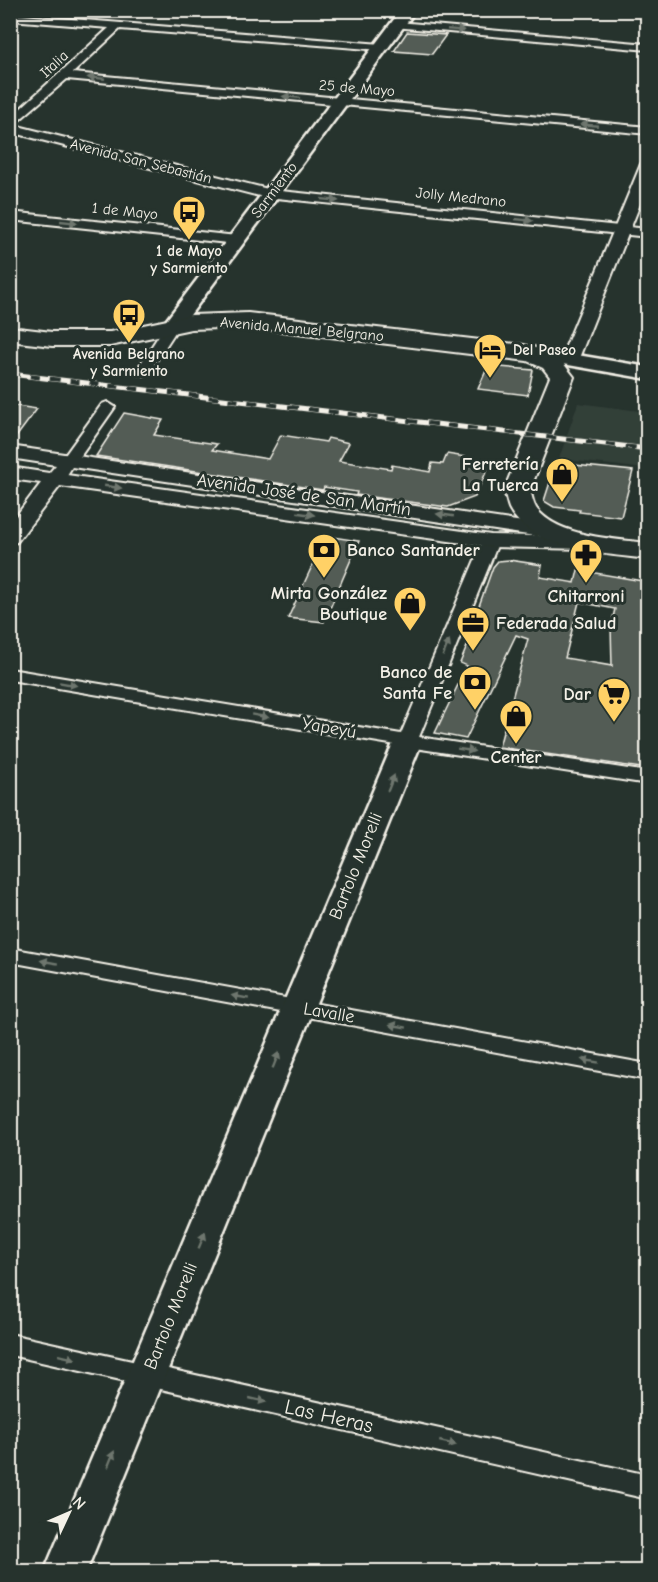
<svg xmlns="http://www.w3.org/2000/svg" width="658" height="1582" font-family="'Comic Neue',sans-serif">
	<style>
		.built { fill: #333f39 }
		.building { fill: #525c55; stroke: #f4f1e8; stroke-width: 1.5; fill-rule: evenodd }
		.lines { fill: none; stroke-linecap: round; stroke-linejoin: round }
		.minor-casing { stroke: #f4f1e8; stroke-width: 4 }
		.tertiary-casing { stroke: #f4f1e8; stroke-width: 4 }
		.secondary-casing { stroke: #f4f1e8; stroke-width: 5 }
		.primary-casing { stroke: #f4f1e8; stroke-width: 4 }
		.minor { fill: #26332d; fill-rule: evenodd }
		.tertiary { fill: #26332d; fill-rule: evenodd }
		.secondary { fill: #26332d; fill-rule: evenodd }
		.primary { fill: #26332d; fill-rule: evenodd }
		.rail-casing { stroke: #f4f1e8; stroke-width: 5 }
		.rail { stroke: #26332d; stroke-width: 4; stroke-dasharray: 10; stroke-linecap: butt }
		.oneway { fill: #6e766e }
		.labels { text-anchor: middle; dominant-baseline: central; stroke-width: 6; stroke-linejoin: round; paint-order: stroke }
		.far-street-label { font-size: 15px; fill: #f4f1e8; stroke: #26332d }
		.far-poi-label { font-size: 15px; font-weight: bold; fill: #f4f1e8; stroke: #26332d }
		.poi-label { font-size: 18px; font-weight: bold; fill: #f4f1e8; stroke: #26332d; text-anchor: end }
		.street-label { font-size: 18px; fill: #f4f1e8; stroke: #26332d }
		.near-street-label { font-size: 21px; fill: #f4f1e8; stroke: #26332d }
	</style>
	<rect width="100%" height="100%" fill="#26332d"/>
	<filter id="ink" filterUnits="userSpaceOnUse"><feTurbulence type="fractalNoise" baseFrequency=".0167" numOctaves="2"/><feDisplacementMap in="SourceGraphic" scale="12" xChannelSelector="R" yChannelSelector="G"/><feConvolveMatrix kernelMatrix="1 2 1 2 8 2 1 2 1" color-interpolation-filters="sRGB"/></filter>
	<g filter="url(#ink)">
		<!-- built -->
		<path class="built" d="M578 403 647 412V469L559 459Z"/>
		<!-- building -->
		<path class="building" d="M407 32 421 33 446 35 432 54 394 51Z
			M488 366 533 370 528 395 478 389Z
			M10 405 37 409 11 444H10Z
			M124 413 163 420 154 435 217 444 212 450 268 459 281 435 326 442 328 438 349 443 339 461 391 469 392 465 430 472 432 463 443 464 447 454 491 461 475 497 448 507 356 495 357 492 324 487 323 490 96 456Z
			M574 465 633 471 621 517 579 512 580 510 554 507 544 501 552 476 570 478Z
			M326 536 359 541 324 622 288 618Z
			M509 560 542 565 540 577 575 583 578 570 648 582V744L641 768 499 747 528 639 516 635 466 739 435 733 467 666 460 663 479 618 475 617 493 567 498 561ZM579 602 615 609 611 626 612 666 565 658Z"/>
		<g class="lines">
			<!-- minor casing -->
			<g class="minor-casing">
				<path id="minor" d="M10 14 381 44 386 47 381 50 120 29 73 73 648 127V134L67 79 10 128V118L109 28 10 20Z
					M398 22 648 44V50L394 27V23Z
					M271 190 648 229V237L267 197 265 194Z
					M10 212 237 236 244 240 237 244 10 220Z
					M172 322 179 326 149 372 147 375H137L135 372 165 326Z
					M107 402 115 407 75 464H63L61 461 63 458 102 404Z
					M491 536 499 541 419 737 648 772V784L408 747 10 680V669L401 734 483 541Z
					M10 948 648 1064V1080L10 962Z
					M10 1334 648 1475V1499L10 1355Z"/>
			</g>
			<!-- tertiary casing -->
			<g class="tertiary-casing">
				<path id="tertiary" d="M10 124 276 191 279 194 271 199 10 132Z
					M648 160V184L579 358 576 362H564L561 358 641 164Z
					M10 446 537 524 544 526 547 530 544 534 538 536 588 537 595 539 598 543 595 547 588 549 491 547 60 486 17 542 10 544V524L41 483 10 479V467L49 473 56 465 10 458ZM72 467 535 536 491 535 67 475Z"/>
			</g>
			<!-- secondary casing -->
			<g class="secondary-casing">
				<path id="secondary" d="M401 10H416L179 330 172 332 165 330 162 326 165 322Z
					M524 346 648 367V379L517 356 513 352 517 348Z
					M408 733 418 735 422 741 86 1572H44L394 741 398 735Z"/>
			</g>
			<!-- primary casing -->
			<g class="primary-casing">
				<path id="primary" d="M248 313 524 345 559 358 574 377 530 490C532 496 533 503 536 508 557 537 615 539 648 543V559C607 554 530 550 509 508 507 503 506 496 504 490L550 377 543 368 527 361 248 327 191 329 110 346H52L10 341V327L52 332H110L191 315Z"/>
			</g>
			<!-- minor -->
			<use href="#minor" class="minor"/>
			<!-- tertiary -->
			<use href="#tertiary" class="tertiary"/>
			<!-- secondary -->
			<use href="#secondary" class="secondary"/>
			<!-- primary -->
			<use href="#primary" class="primary"/>
			<!-- rail casing -->
			<g class="rail-casing">
				<path id="rail" d="M10 374 648 449"/>
			</g>
			<!-- rail -->
			<use href="#rail" class="rail"/>
		</g>
		<!-- one-way arrows -->
		<defs><path id="oneway-solid" d="M-6-.8H1V-3.2L6.5 0L1 3.2V.8H-6Z" transform="scale(1.5)"/></defs>
		<g class="oneway">
			<use href="#oneway-solid" transform="translate(456 30) rotate(5)"/>
			<use href="#oneway-solid" transform="translate(96 78) rotate(-175)"/>
			<use href="#oneway-solid" transform="translate(291 97) rotate(-175)"/>
			<use href="#oneway-solid" transform="translate(589 125) rotate(-175)"/>
			<use href="#oneway-solid" transform="translate(330 200) rotate(6)"/>
			<use href="#oneway-solid" transform="translate(524 220) rotate(6)"/>
			<use href="#oneway-solid" transform="translate(69 222) rotate(6)"/>
			<use href="#oneway-solid" transform="translate(113 487) rotate(8)"/>
			<use href="#oneway-solid" transform="translate(306 514) rotate(8)"/>
			<use href="#oneway-solid" transform="translate(445 515) rotate(-172)"/>
			<use href="#oneway-solid" transform="translate(446 648) rotate(-68)"/>
			<use href="#oneway-solid" transform="translate(68 684) rotate(10)"/>
			<use href="#oneway-solid" transform="translate(260 716) rotate(10)"/>
			<use href="#oneway-solid" transform="translate(466 750) rotate(9)"/>
			<use href="#oneway-solid" transform="translate(391 783) rotate(-68)"/>
			<use href="#oneway-solid" transform="translate(49 962) rotate(-170)"/>
			<use href="#oneway-solid" transform="translate(240 997) rotate(-170)"/>
			<use href="#oneway-solid" transform="translate(398 1026) rotate(-170)"/>
			<use href="#oneway-solid" transform="translate(276 1060) rotate(-68)"/>
			<use href="#oneway-solid" transform="translate(590 1061) rotate(-170)"/>
			<use href="#oneway-solid" transform="translate(202 1240) rotate(-68)"/>
			<use href="#oneway-solid" transform="translate(67 1357) rotate(13)"/>
			<use href="#oneway-solid" transform="translate(258 1400) rotate(13)"/>
			<use href="#oneway-solid" transform="translate(448 1443) rotate(13)"/>
			<use href="#oneway-solid" transform="translate(111 1459) rotate(-68)"/>
		</g>
	</g>
	<!-- icons -->
	<defs>
		<g id="bus-pin" transform="scale(1.725)"><path d="M0 17L-7.5 6A9.5 9.5 0 1 1 7.5 6Z" fill="#ffd166" stroke="#26332d"/><path d="M-5-6H5V4H4V6H2V4H-2V6H-4V4H-5ZM-3.5-4V0h7V-4ZM-3.5 1.2v1.5H-2V1.2ZM2 1.2v1.5H3.5V1.2Z" fill="#111"/></g>
		<g id="hotel-pin" transform="scale(1.725)"><path d="M0 17L-7.5 6A9.5 9.5 0 1 1 7.5 6Z" fill="#ffd166" stroke="#26332d"/><path d="M-6-4.5h1.5V1H6V5H4.5V3h-9V5H-6ZM-4 0a1.8 1.8 0 1 1 3.6 0ZM.5 0V-2.5h3Q6-2.5 6 0Z" fill="#111"/></g>
		<g id="shop-pin" transform="scale(1.725)"><path d="M0 17L-7.5 6A9.5 9.5 0 1 1 7.5 6Z" fill="#ffd166" stroke="#26332d"/><path d="M-5-2.5h2.3a2.7 3.5 0 0 1 5.4 0H5L5.5 6h-11ZM-1.5-2.5h3a1.5 2.3 0 0 0-3 0Z" fill="#111"/></g>
		<g id="bank-pin" transform="scale(1.725)"><path d="M0 17L-7.5 6A9.5 9.5 0 1 1 7.5 6Z" fill="#ffd166" stroke="#26332d"/><path d="M-6-4H6V4H-6ZM0-2.3a2.3 2.3 0 1 0 0 4.6a2.3 2.3 0 1 0 0-4.6Z" fill="#111"/></g>
		<g id="pharmacy-pin" transform="scale(1.725)"><path d="M0 17L-7.5 6A9.5 9.5 0 1 1 7.5 6Z" fill="#ffd166" stroke="#26332d"/><path d="M-2-6h4v4h4v4h-4v4h-4v-4h-4v-4h4Z" fill="#111"/></g>
		<g id="office-pin" transform="scale(1.725)"><path d="M0 17L-7.5 6A9.5 9.5 0 1 1 7.5 6Z" fill="#ffd166" stroke="#26332d"/><path d="M-6-3h4V-5.5h4V-3h4V5H-6ZM-1-4.5V-3h2v-1.5ZM-6 0V1H6V0Z" fill="#111"/></g>
		<g id="supermarket-pin" transform="scale(1.725)"><path d="M0 17L-7.5 6A9.5 9.5 0 1 1 7.5 6Z" fill="#ffd166" stroke="#26332d"/><path d="M-6-5.5h2.5l.6 2H6L4.5 2H-2.5L-4.4-4H-6ZM-1.5 3.2a1.3 1.3 0 1 0 .1 0ZM3 3.2a1.3 1.3 0 1 0 .1 0Z" fill="#111"/></g>
	</defs>
	<g fill-rule="evenodd">
		<use href="#bus-pin" x="189" y="212"/>
		<use href="#bus-pin" x="129" y="315"/>
		<use href="#hotel-pin" x="490" y="350"/>
		<use href="#shop-pin" x="562" y="474"/>
		<use href="#bank-pin" x="324" y="550"/>
		<use href="#pharmacy-pin" x="586" y="555"/>
		<use href="#shop-pin" x="410" y="603"/>
		<use href="#office-pin" x="473" y="623"/>
		<use href="#bank-pin" x="475" y="682"/>
		<use href="#supermarket-pin" x="614" y="694"/>
		<use href="#shop-pin" x="516" y="716"/>
	</g>
	<g class="labels">
		<!-- far-street labels -->
		<g class="far-street-label">
			<text transform="translate(54 64) rotate(-43)">Italia</text>
			<text transform="translate(357 88) rotate(5)">25 de Mayo</text>
			<text transform="translate(141 161) rotate(14)">Avenida San Sebastián</text>
			<text transform="translate(274 190) rotate(-53)">Sarmiento</text>
			<text transform="translate(461 197) rotate(6)">Jolly Medrano</text>
			<text transform="translate(125 211) rotate(6)">1 de Mayo</text>
			<text transform="translate(302 329) rotate(5)">Avenida Manuel Belgrano</text>
		</g>
		<!-- far-poi labels -->
		<g class="far-poi-label">
			<text x="189" y="251">1 de Mayo<tspan x="189" dy="17">y Sarmiento</tspan></text>
			<text x="513" y="350" text-anchor="start">Del Paseo</text>
			<text x="129" y="354">Avenida Belgrano<tspan x="129" dy="17">y Sarmiento</tspan></text>
		</g>
		<!-- poi labels -->
		<g class="poi-label">
			<text x="539" y="464">Ferretería<tspan x="539" dy="21">La Tuerca</tspan></text>
			<text x="347" y="550" text-anchor="start">Banco Santander</text>
			<text x="387" y="593">Mirta González<tspan x="387" dy="21">Boutique</tspan></text>
			<text x="586" y="596" text-anchor="middle">Chitarroni</text>
			<text x="496" y="623" text-anchor="start">Federada Salud</text>
			<text x="452" y="672">Banco de<tspan x="452" dy="21">Santa Fe</tspan></text>
			<text x="591" y="694">Dar</text>
			<text x="516" y="757" text-anchor="middle">Center</text>
		</g>
		<!-- street labels -->
		<g class="street-label">
			<text transform="translate(304 495) rotate(8)">Avenida José de San Martín</text>
			<text transform="translate(329 728) rotate(10)">Yapeyú</text>
			<text transform="translate(356 866) rotate(-68)">Bartolo Morelli</text>
			<text transform="translate(329 1013) rotate(10)">Lavalle</text>
			<text transform="translate(171 1316) rotate(-68)">Bartolo Morelli</text>
		</g>
		<!-- near-street labels -->
		<g class="near-street-label">
			<text transform="translate(329 1416) rotate(13)">Las Heras</text>
		</g>
	</g>
	<!-- margin -->
	<rect width="658" height="1582" fill="none" stroke="#26332d" stroke-width="36"/>
	<rect x="18" y="18" width="622" height="1546" fill="none" stroke="#f4f1e8" stroke-width="2" filter="url(#ink)"/>
	<!-- north arrow -->
	<g transform="translate(69 1513) rotate(46)" stroke="#26332d" stroke-width="4.5" paint-order="stroke">
	<path d="M0-4.5L10 22L0 15L-10 22Z" fill="#f4f1e8"/>
	<text y="-9" font-size="16" font-weight="bold" text-anchor="middle" fill="#f4f1e8">N</text>
	</g>
</svg>
